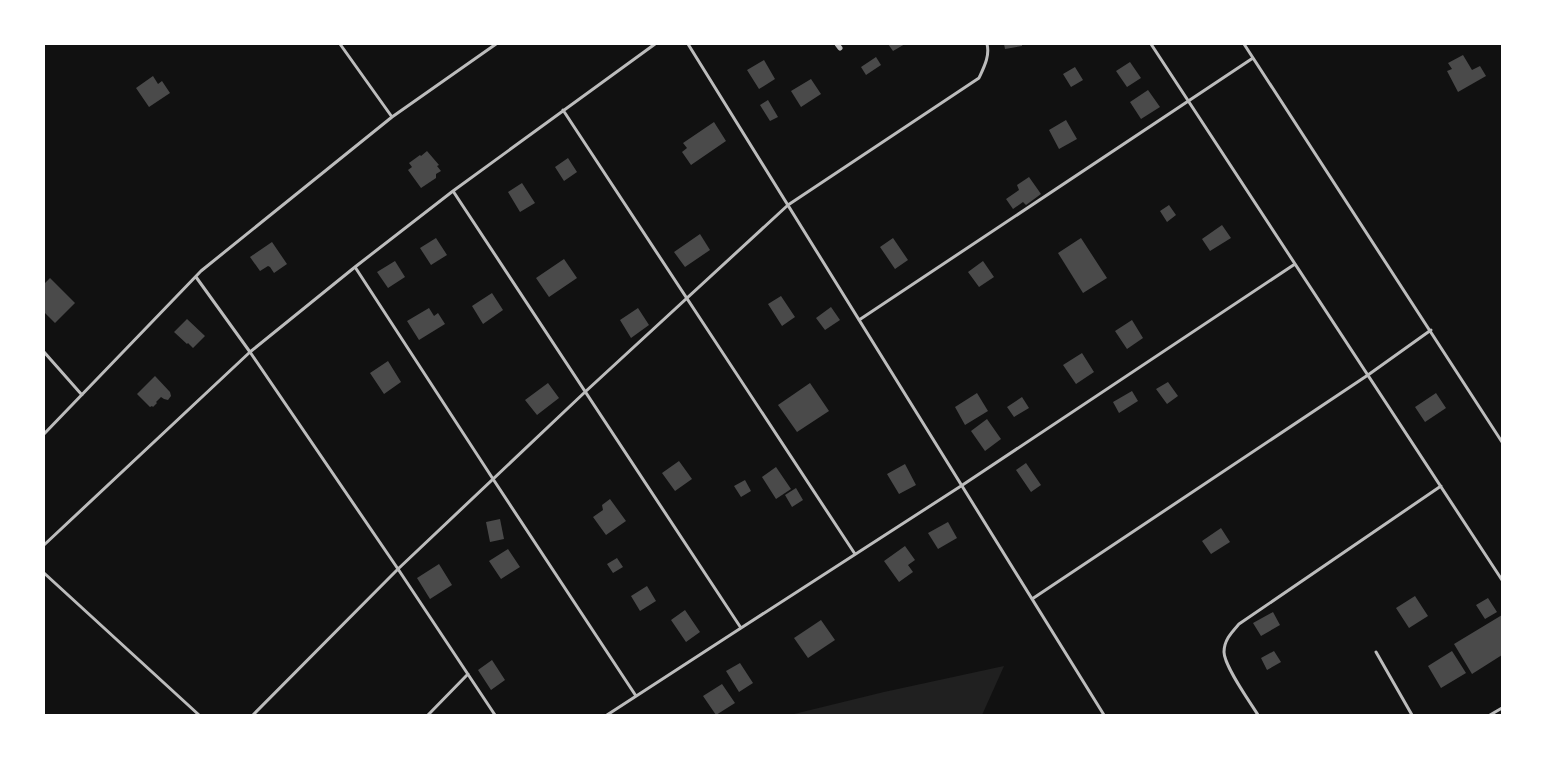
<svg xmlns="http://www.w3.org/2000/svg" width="1546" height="759" font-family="'Golos Text',sans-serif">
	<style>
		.green { fill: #202020 }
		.building { fill: #4a4a4a }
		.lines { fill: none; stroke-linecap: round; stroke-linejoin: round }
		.service { stroke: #bcbcbc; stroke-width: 3 }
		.minor { stroke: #bcbcbc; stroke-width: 5 }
	</style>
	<rect width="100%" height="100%" fill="#111"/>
	<!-- green -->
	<path class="green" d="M1004 666 982 715H790L884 692Z"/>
	<!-- building -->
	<path class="building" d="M888 44H905L893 51Z
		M1004 44H1022V46L1005 49Z
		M1463 55 1472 70 1480 66 1486 76 1458 92 1447 71 1452 69 1448 63Z
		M876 57 881 65 866 75 861 67Z
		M764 60 775 79 759 89 747 70Z
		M1130 62 1141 78 1127 87 1116 71Z
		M1075 67 1083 80 1071 87 1063 74Z
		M153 76 158 84 162 81 170 93 149 107 136 88Z
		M811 79 821 94 801 107 791 91Z
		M1148 90 1160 107 1141 119 1130 102Z
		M768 100 778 117 770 121 760 105Z
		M1066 120 1077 139 1059 149 1049 130Z
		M714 122 726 141 691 165 682 152 687 148 683 143Z
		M427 151 439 165 437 166 441 171 436 174V178L421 188 408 170 412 167 409 163 420 155 421 156Z
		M568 158 577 172 564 181 555 167Z
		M1029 177 1041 194 1026 205 1023 202 1013 209 1006 199 1019 190 1017 185Z
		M522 183 535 203 520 212 508 192Z
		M1169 205 1176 215 1167 222 1160 211Z
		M1222 225 1231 238 1210 251 1202 239Z
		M700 234 710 250 685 267 674 252Z
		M436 238 447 255 431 265 420 248Z
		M893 238 908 260 895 269 880 247Z
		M1081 238 1107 278 1083 293 1058 253Z
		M272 242 287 264 274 273 270 267 268 266 260 271 250 257Z
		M564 259 577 278 549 297 536 278Z
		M395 261 405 277 388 288 377 272Z
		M983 261 994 277 979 287 968 272Z
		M50 278 75 303 55 323 44 312V284Z
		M492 293 503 310 483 324 472 306Z
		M781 296 795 317 782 326 768 304Z
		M831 307 840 320 825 330 816 318Z
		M429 308 434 316 438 313 445 324 419 340 407 321Z
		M638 308 649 325 631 338 620 320Z
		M187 319 205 336 193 348 188 343 187 344 174 332Z
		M1132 320 1143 338 1127 349 1115 331Z
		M1082 353 1094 372 1076 384 1063 365Z
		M388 361 401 382 384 394 370 373Z
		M155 376 170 392 171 396 168 400 164 399 161 397 156 402 157 403 153 407 152 406 150 407 137 394Z
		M1168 382 1178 396 1167 404 1156 389Z
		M548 383 559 398 537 415 525 400Z
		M810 383 829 411 797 432 778 405Z
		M1132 391 1138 401 1119 413 1113 402Z
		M977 393 988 411 965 425 955 407Z
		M1436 393 1446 408 1425 422 1415 407Z
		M1022 397 1029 408 1014 417 1007 407Z
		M987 419 1001 439 985 451 971 431Z
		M679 461 692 479 675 491 662 473Z
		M1026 463 1041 485 1031 492 1016 470Z
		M905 464 916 485 899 494 887 474Z
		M776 467 791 489 776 499 762 477Z
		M745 480 751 491 741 497 734 486Z
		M796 488 803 500 792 507 785 495Z
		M610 499 626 521 606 535 593 517 603 510 602 505Z
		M500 519 504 539 490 542 486 522Z
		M948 522 957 538 938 549 928 533Z
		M1221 528 1230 542 1211 554 1202 541Z
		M905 546 915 560 908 565 913 572 899 582 884 561Z
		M508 549 520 567 501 579 489 561Z
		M617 558 623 567 613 573 607 564Z
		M439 564 452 585 430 599 417 578Z
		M647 586 656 601 640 611 631 596Z
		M1415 596 1428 616 1409 628 1396 608Z
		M1488 598 1497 612 1485 619 1476 605Z
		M685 610 700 632 686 642 671 620Z
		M1273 612 1280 625 1261 636 1253 623Z
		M1502 615V655L1472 674 1454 644Z
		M821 620 835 640 808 658 794 638Z
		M1274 651 1281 662 1267 670 1261 658Z
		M1452 651 1466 673 1441 688 1428 666Z
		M492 660 505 680 491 690 478 670Z
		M740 663 753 683 739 692 726 671Z
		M722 684 735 703 716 715 703 696Z"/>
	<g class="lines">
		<!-- service -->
		<path class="service" d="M340 44 392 117
			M655 44 453 191 741 628 961 486 1295 264
			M688 44 1104 715
			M1151 44 1502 580
			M1244 44 1502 442
			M563 110 855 554
			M355 267 493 479 636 696
			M859 320 1253 58
			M44 352 82 395
			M44 434 201 271 392 117 496 44
			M44 545 250 352 196 277
			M44 573 199 715
			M1032 599 1368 375 1431 330
			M1376 652 1412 715
			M253 715 398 569 250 352 355 267 453 191
			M428 715 468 674
			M495 715 398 569 585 392 788 205 979 78C984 67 990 56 987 44
			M607 715 741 628
			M1258 715C1250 702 1224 666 1224 652 1224 640 1232 632 1239 624L1441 486
			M1490 715 1502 708"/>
		<!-- minor -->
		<path class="minor" d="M837 44 840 48"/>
	</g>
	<!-- border -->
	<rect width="1546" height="759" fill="none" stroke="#ffffff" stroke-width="90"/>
</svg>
